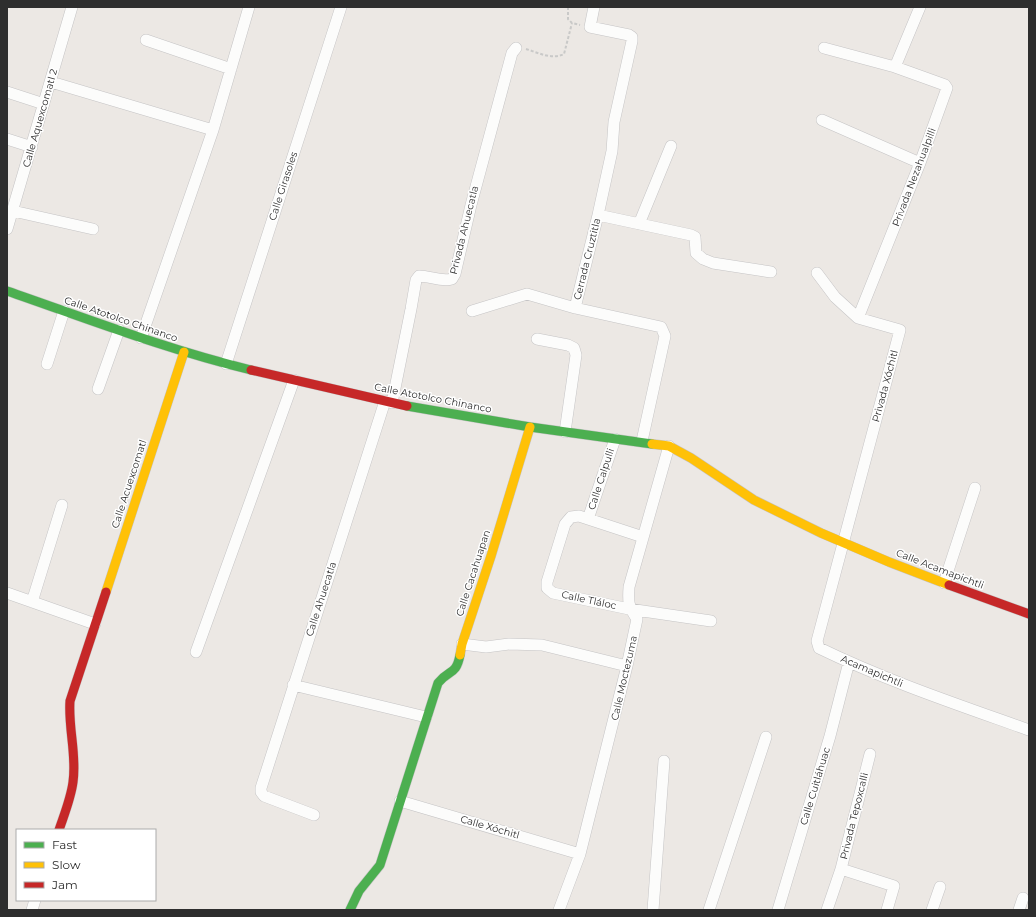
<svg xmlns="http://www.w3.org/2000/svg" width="1036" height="917" font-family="Montserrat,sans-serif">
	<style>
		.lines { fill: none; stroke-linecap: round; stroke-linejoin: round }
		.street-casing { stroke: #c5c4c5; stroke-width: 12 }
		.fast-casing { stroke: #c5c4c5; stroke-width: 10 }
		.slow-casing { stroke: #c5c4c5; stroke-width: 10 }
		.jam-casing { stroke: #c5c4c5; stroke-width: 10 }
		.path { stroke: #c9c9c8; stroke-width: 2; stroke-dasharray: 3 2; stroke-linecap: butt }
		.street { stroke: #fcfcfb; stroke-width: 11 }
		.fast { stroke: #4caf50; stroke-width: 9 }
		.slow { stroke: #ffc107; stroke-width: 9 }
		.jam { stroke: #c62828; stroke-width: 9 }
		.labels { text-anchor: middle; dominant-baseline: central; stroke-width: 3; stroke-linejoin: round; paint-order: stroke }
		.street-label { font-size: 10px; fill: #2e2e2e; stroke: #fff }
	</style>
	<rect width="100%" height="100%" fill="#ece8e4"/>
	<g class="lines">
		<!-- street casing -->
		<g class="street-casing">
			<path id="street" d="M146 40 231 69
				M824 48 895 67 945 85 947 88 920 163 858 318
				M895 67 920 7
				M51 82 213 130
				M7 92 44 104
				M822 120 920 163
				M7 139 32 147
				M13 211 93 229
				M598 215 691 235 695 237 696 253 703 259 713 263 771 272
				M639 224 671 146
				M7 229 72 7
				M817 273 835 297 858 318 900 330 817 641 819 648C887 681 959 705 1029 730
				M575 308 598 215 612 151 614 122 632 41V37L629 35 590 27 594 7
				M472 311 527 294 575 308 661 327 665 336 642 441
				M141 338 213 130 249 7
				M537 339 568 345 574 348 576 355 565 432
				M47 364 64 311
				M226 364 341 7
				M98 389 119 330
				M392 403 411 309 416 280 419 276C430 276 441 282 452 279L455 274 471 205 512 53 516 48
				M588 519 615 439
				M643 537 579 516 571 517 565 524 547 582V588L553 593 629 609 711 621
				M944 583 975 488
				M7 593 95 624
				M32 602 62 505
				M462 644 486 647 509 644 542 645 627 666
				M196 652 294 380
				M293 685 426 717
				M400 801 580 854
				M314 815 264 796 261 792V788L385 401
				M841 869 894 886 887 910
				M32 910 35 900
				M559 910 580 854 627 666 637 619C628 606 628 602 629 587L669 446
				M653 910 664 761
				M709 910 766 737
				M778 910 830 736 849 662
				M827 910 841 869 870 754
				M932 910 940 887
				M1019 910 1023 898"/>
		</g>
		<!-- fast casing -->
		<g class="fast-casing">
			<path id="fast" d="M7 291C88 319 168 350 251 370
				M407 406 530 427 652 444
				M350 910 359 891 380 865 438 683C449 669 456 676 460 655"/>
		</g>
		<!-- slow casing -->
		<g class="slow-casing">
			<path id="slow" d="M652 444 669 446 691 458 754 500 821 533 889 562 949 585
				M106 592 184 352
				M460 655 462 644 491 556 530 427"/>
		</g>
		<!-- jam casing -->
		<g class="jam-casing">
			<path id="jam" d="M251 370 407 406
				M949 585 1029 614
				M59 830C64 815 71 798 73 782 77 755 68 728 70 701L106 592"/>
		</g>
		<!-- path -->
		<path class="path" d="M568 7V19L572 23 580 25
			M526 49C539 53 552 60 564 54L572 23"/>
		<!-- street -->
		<use href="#street" class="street"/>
		<!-- fast -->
		<use href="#fast" class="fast"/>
		<!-- slow -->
		<use href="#slow" class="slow"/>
		<!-- jam -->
		<use href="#jam" class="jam"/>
	</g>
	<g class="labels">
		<!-- street labels -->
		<g class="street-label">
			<text transform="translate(40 118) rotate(-74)">Calle Aquexcomatl 2</text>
			<text transform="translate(914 177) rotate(-69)">Privada Nezahualpilli</text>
			<text transform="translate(283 186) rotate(-72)">Calle Girasoles</text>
			<text transform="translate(464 230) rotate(-76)">Privada Ahuecatla</text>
			<text transform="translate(587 259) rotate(-76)">Cerrada Cruztitla</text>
			<text transform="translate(121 319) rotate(19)">Calle Atotolco Chinanco</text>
			<text transform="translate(885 386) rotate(-75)">Privada Xóchitl</text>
			<text transform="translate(433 398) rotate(11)">Calle Atotolco Chinanco</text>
			<text transform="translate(601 479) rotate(-72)">Calle Calpulli</text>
			<text transform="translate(129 484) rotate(-72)">Calle Acuexcomatl</text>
			<text transform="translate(940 569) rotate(21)">Calle Acamapichtli</text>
			<text transform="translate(473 573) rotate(-72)">Calle Cacahuapan</text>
			<text transform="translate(321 599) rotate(-72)">Calle Ahuecatla</text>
			<text transform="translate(589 600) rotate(12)">Calle Tláloc</text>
			<text transform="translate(872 671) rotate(23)">Acamapichtli</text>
			<text transform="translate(624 678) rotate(-77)">Calle Moctezuma</text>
			<text transform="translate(815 786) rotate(-73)">Calle Cuitláhuac</text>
			<text transform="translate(854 816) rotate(-76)">Privada Tepoxcalli</text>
			<text transform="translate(490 827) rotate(16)">Calle Xóchitl</text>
		</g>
	</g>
	<!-- border -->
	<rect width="1036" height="917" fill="none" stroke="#2e2e2e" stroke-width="16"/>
	<!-- legend -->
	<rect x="16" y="829" width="140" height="72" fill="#ffffff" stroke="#ababab"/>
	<rect x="24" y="842" width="20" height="6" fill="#4caf50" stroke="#ababab"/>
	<text x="52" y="849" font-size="12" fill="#2e2e2e">Fast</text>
	<rect x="24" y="862" width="20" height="6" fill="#ffc107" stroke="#ababab"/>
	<text x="52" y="869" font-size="12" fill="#2e2e2e">Slow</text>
	<rect x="24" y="882" width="20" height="6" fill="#c62828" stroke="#ababab"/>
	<text x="52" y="889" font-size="12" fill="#2e2e2e">Jam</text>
</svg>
